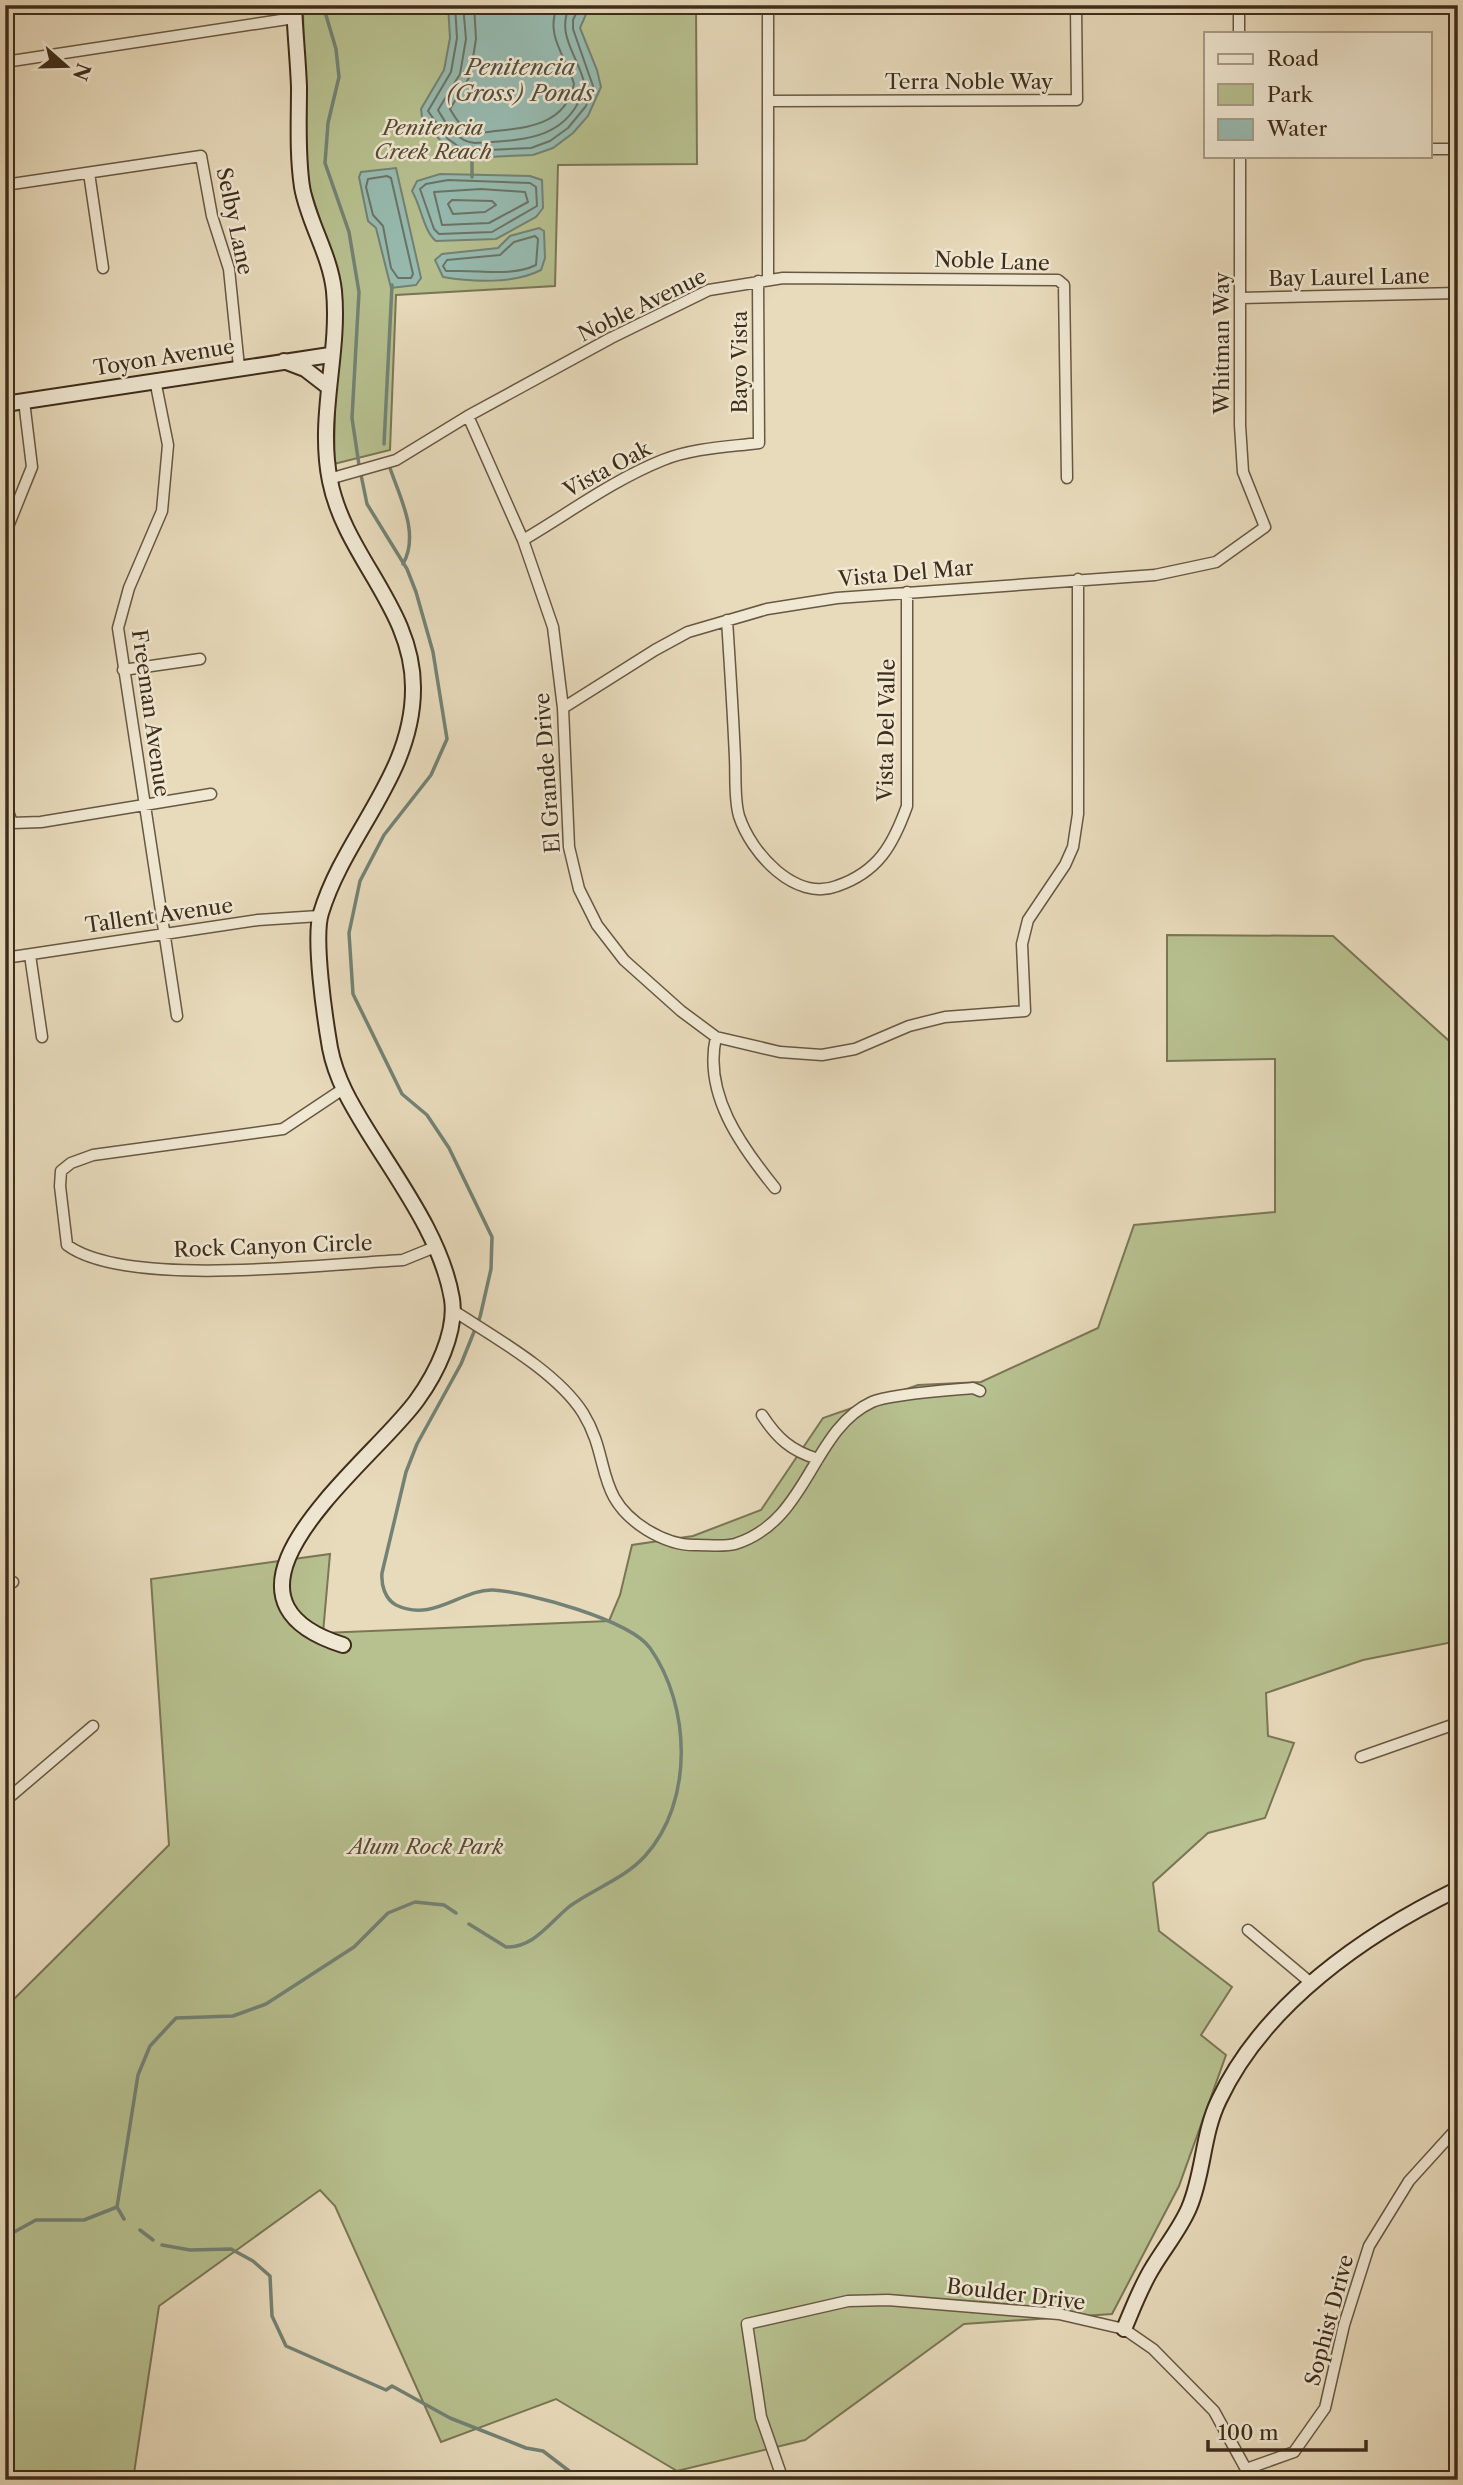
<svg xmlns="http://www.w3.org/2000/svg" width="1463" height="2485" font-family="'Libre Caslon Text',serif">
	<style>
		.green { fill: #b7c08f; stroke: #7a7655; stroke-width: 2 }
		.water { fill: #97bbb1; stroke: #738275; stroke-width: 2 }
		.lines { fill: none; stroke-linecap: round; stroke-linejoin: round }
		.shore { stroke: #6a7466; stroke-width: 2 }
		.stream { stroke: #738275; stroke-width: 3.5 }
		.street-casing { stroke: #685843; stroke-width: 13 }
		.secondary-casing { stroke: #3e2d1b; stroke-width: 18 }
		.street { stroke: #f0e8d3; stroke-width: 10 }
		.secondary { stroke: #f0e8d3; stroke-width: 14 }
		.labels { text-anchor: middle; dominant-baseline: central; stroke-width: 5; stroke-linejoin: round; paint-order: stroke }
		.street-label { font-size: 21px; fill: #3e2d1b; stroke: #f0e8d3 }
		.park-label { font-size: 21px; font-style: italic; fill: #564a32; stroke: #f0e8d3 }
		.water-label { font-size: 23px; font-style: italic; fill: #545040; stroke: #f0e8d3 }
	</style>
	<rect width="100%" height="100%" fill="#e8dbbc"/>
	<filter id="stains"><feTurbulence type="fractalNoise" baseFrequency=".00286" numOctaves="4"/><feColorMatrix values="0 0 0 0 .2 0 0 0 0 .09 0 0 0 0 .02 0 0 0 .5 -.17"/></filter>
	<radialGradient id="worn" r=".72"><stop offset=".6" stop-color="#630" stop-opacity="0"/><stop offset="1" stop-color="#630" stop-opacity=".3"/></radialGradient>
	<!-- green -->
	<path class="green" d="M303 5H696L697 164 558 165 555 286 396 295 390 450 334 464 336 354 332 256 309 186 305 155Z
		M1167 935 1333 936 1458 1049V1641L1363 1660 1266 1693 1268 1736 1294 1743 1265 1818 1208 1833 1153 1883 1159 1931 1232 1987 1201 2035 1226 2055 1179 2186 1112 2314 964 2324 805 2440 677 2471 556 2399 441 2442 335 2206 320 2190 159 2306 133 2480H5V2008L169 1845 151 1579 330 1554 323 1633 609 1621 620 1595 632 1545 693 1536 761 1510 823 1418 918 1385 981 1382 1098 1328 1134 1225 1275 1212V1059L1167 1061Z"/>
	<!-- water -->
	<path class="water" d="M448 5H590L580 28 597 70 601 87 588 116 573 133 553 148 533 155 463 158 443 144 422 117 421 109 444 70 450 38Z
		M396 168 421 278 416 285 391 288 376 228 368 221 359 177 361 172Z
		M440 174 530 176 542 180 543 208 536 217 496 239 436 241C424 232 421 206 412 191L417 181Z
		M539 228 544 231 545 258 541 270C514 284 472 282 443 277L435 260 442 254 498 248 510 236Z"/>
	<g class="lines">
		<!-- shore -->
		<path class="shore" d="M455 5 457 38 451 72 428 111 448 139 465 151 531 148 550 141 568 128 586 106 593 86 573 29V20L580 5
			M463 5 466 39 460 74 438 110C446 124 457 142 475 143 522 140 569 141 585 86 579 56 555 36 570 5
			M474 5 476 39 470 76 450 109C454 116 460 126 468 131 475 135 487 132 495 131 528 128 566 124 574 84 566 56 544 35 558 5
			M387 176 391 178 413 274 411 278H398L391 268 383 226 373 215 366 187 368 179Z
			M448 180 530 183 536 187 537 206 492 232 439 234 434 229 420 189 426 184Z
			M481 189 525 192 528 202 489 223 442 225 434 192Z
			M452 200 492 201 496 205 485 212 453 214 448 204Z
			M535 236 538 239 536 265C511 277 481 270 455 271H446L443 266 447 260 500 255 514 242Z"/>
		<!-- stream -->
		<path class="stream" d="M323 5 336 49 339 77 328 123 325 163 349 232 359 292 352 418 359 465 367 504 407 569 416 592 433 652 447 739 431 775 384 835 360 881 349 933 353 994 402 1094 427 1115 449 1148 492 1237 491 1269 480 1317 461 1364 417 1444 406 1472 382 1573C381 1585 385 1599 396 1605 433 1623 461 1589 493 1590 528 1592 630 1620 650 1648 691 1706 694 1802 645 1856 624 1879 595 1888 570 1906 550 1922 534 1948 506 1947L469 1924
			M472 177V156
			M384 444 392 285
			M390 468C400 498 420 534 403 564
			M117 2207 124 2219
			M140 2230 153 2240
			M5 2237 36 2220H84L117 2207 138 2075 150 2046 176 2018 233 2016 266 2004 354 1947 388 1913 415 1902 444 1905 456 1913
			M162 2245 190 2250 231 2249 253 2261 270 2276 272 2316 286 2346 386 2390 392 2386 450 2418 526 2448 543 2451 573 2474 576 2480"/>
		<!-- street casing -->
		<g class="street-casing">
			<path id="street" d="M768 5V280
				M1239 5V33
				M5 62 294 18
				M768 101 1077 100 1076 5
				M1430 149H1458
				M89 173 103 268
				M5 185 201 156 212 216 229 269 239 367
				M1241 298 1458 293
				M155 380 168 445 162 511 129 588 118 628 177 1016
				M468 416 523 540 553 627 563 708 569 847 579 889 597 925 624 960 681 1011 716 1037 780 1052 822 1055 855 1049 909 1026 945 1017 1025 1011 1022 944 1028 920 1065 865 1073 847 1078 814V579
				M329 479 396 460 468 416 611 338 709 290 783 278 1058 280 1064 285 1067 478
				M5 534 32 467 24 401
				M523 540C569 513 613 480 663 460 693 448 727 447 759 443L758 281
				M727 620C730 666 733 712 735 758 736 776 734 799 739 816 751 853 795 902 837 886 878 872 893 845 907 806V592
				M123 670 200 659
				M563 708 655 650 688 632 767 609 837 598 1155 575 1216 562 1265 527 1243 472 1240 425V156
				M5 803 12 823 41 822 211 794
				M30 955 42 1037
				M5 958 258 920 319 916
				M716 1037C703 1094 741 1146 775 1188
				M343 1089 283 1129 93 1155 71 1163 61 1171 60 1186 67 1245C126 1289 327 1264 403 1260L435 1247
				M454 1311C494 1337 557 1372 583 1413 612 1460 593 1496 647 1530 662 1539 681 1546 698 1545 709 1545 724 1547 735 1544 809 1521 811 1430 872 1402 889 1394 951 1390 973 1388L980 1391
				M762 1415C777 1438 791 1451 818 1459
				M5 1587 13 1582
				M1361 1757 1458 1723
				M5 1801 93 1726
				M1248 1930 1311 1983
				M1249 2468 1294 2452 1325 2408 1344 2325 1369 2246 1409 2181 1458 2127
				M783 2480 761 2417 747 2324 848 2301 888 2300 1059 2314 1124 2329 1153 2349 1214 2411 1252 2480"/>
		</g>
		<!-- secondary casing -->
		<g class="secondary-casing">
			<path id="secondary" d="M294 5C295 32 298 60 299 87 299 120 297 153 302 187 308 222 330 254 334 291 340 354 317 417 330 481 345 557 414 609 413 689 413 775 345 834 321 913 313 938 325 1019 330 1048 336 1079 351 1104 367 1130 399 1182 442 1239 452 1299 457 1332 436 1374 417 1400 374 1461 187 1596 343 1645
				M284 361 305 369 327 386
				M5 404 330 355
				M1124 2329C1133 2308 1141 2286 1153 2267 1165 2247 1180 2229 1189 2208 1204 2173 1202 2135 1219 2100 1264 2004 1365 1934 1458 1889"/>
		</g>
		<!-- street -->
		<use href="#street" class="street"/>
		<!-- secondary -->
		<use href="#secondary" class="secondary"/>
	</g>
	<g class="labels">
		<!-- street labels -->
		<g class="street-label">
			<text x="969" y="81">Terra Noble Way</text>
			<text transform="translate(235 221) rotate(78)">Selby Lane</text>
			<text transform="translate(992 261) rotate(2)">Noble Lane</text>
			<text transform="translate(1349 277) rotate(-1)">Bay Laurel Lane</text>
			<text transform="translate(642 305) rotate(-26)">Noble Avenue</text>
			<text transform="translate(1221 343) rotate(-90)">Whitman Way</text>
			<text transform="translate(164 357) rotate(-9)">Toyon Avenue</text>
			<text transform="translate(739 362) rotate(-90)">Bayo Vista</text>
			<text transform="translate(607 469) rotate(-28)">Vista Oak</text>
			<text transform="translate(906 573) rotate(-5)">Vista Del Mar</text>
			<text transform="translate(151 713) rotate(82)">Freeman Avenue</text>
			<text transform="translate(886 730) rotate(-89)">Vista Del Valle</text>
			<text transform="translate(547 773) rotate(-94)">El Grande Drive</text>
			<text transform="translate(159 915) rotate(-8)">Tallent Avenue</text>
			<text transform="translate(273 1246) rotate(-2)">Rock Canyon Circle</text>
			<text transform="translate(1016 2294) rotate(7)">Boulder Drive</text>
			<text transform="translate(1329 2320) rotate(-75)">Sophist Drive</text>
		</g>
		<!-- park labels -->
		<g class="park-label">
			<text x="433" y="127">Penitencia<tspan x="433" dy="24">Creek Reach</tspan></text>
			<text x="426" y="1846">Alum Rock Park</text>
		</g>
		<!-- water labels -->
		<g class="water-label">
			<text x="520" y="67">Penitencia<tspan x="520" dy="26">(Gross) Ponds</tspan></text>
		</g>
	</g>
	<!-- margin -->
	<rect width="1463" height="2485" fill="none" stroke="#e8dbbc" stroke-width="28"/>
	<rect x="7" y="7" width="1449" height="2471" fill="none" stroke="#3e2d1b" stroke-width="3.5"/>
	<rect x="14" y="14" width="1435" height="2457" fill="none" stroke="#3e2d1b" stroke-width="2"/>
	<!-- legend -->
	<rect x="1204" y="32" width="228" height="126" fill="#f0e8d3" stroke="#a99d89" stroke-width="2"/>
	<rect x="1218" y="54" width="35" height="10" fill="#f0e8d3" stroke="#a99d89" stroke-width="2"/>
	<text x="1267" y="66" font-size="21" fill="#3e2d1b">Road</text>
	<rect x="1218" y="84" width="35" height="21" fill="#b7c08f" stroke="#a99d89" stroke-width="2"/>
	<text x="1267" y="102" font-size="21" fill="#3e2d1b">Park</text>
	<rect x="1218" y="119" width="35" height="21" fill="#97bbb1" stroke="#a99d89" stroke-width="2"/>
	<text x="1267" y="136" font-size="21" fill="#3e2d1b">Water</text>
	<!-- north arrow -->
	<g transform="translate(66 66) rotate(110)" stroke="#f0e8d3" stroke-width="5" paint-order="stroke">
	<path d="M0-5L12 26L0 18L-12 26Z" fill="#3e2d1b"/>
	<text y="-10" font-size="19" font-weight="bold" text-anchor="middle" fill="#3e2d1b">N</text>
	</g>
	<!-- scale -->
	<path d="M1208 2440v10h158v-10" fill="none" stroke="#3e2d1b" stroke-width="3.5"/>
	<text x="1218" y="2440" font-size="21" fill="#3e2d1b" stroke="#f0e8d3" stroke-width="5" paint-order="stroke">100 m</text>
	<rect width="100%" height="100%" filter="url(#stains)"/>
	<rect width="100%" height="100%" fill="url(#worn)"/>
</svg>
